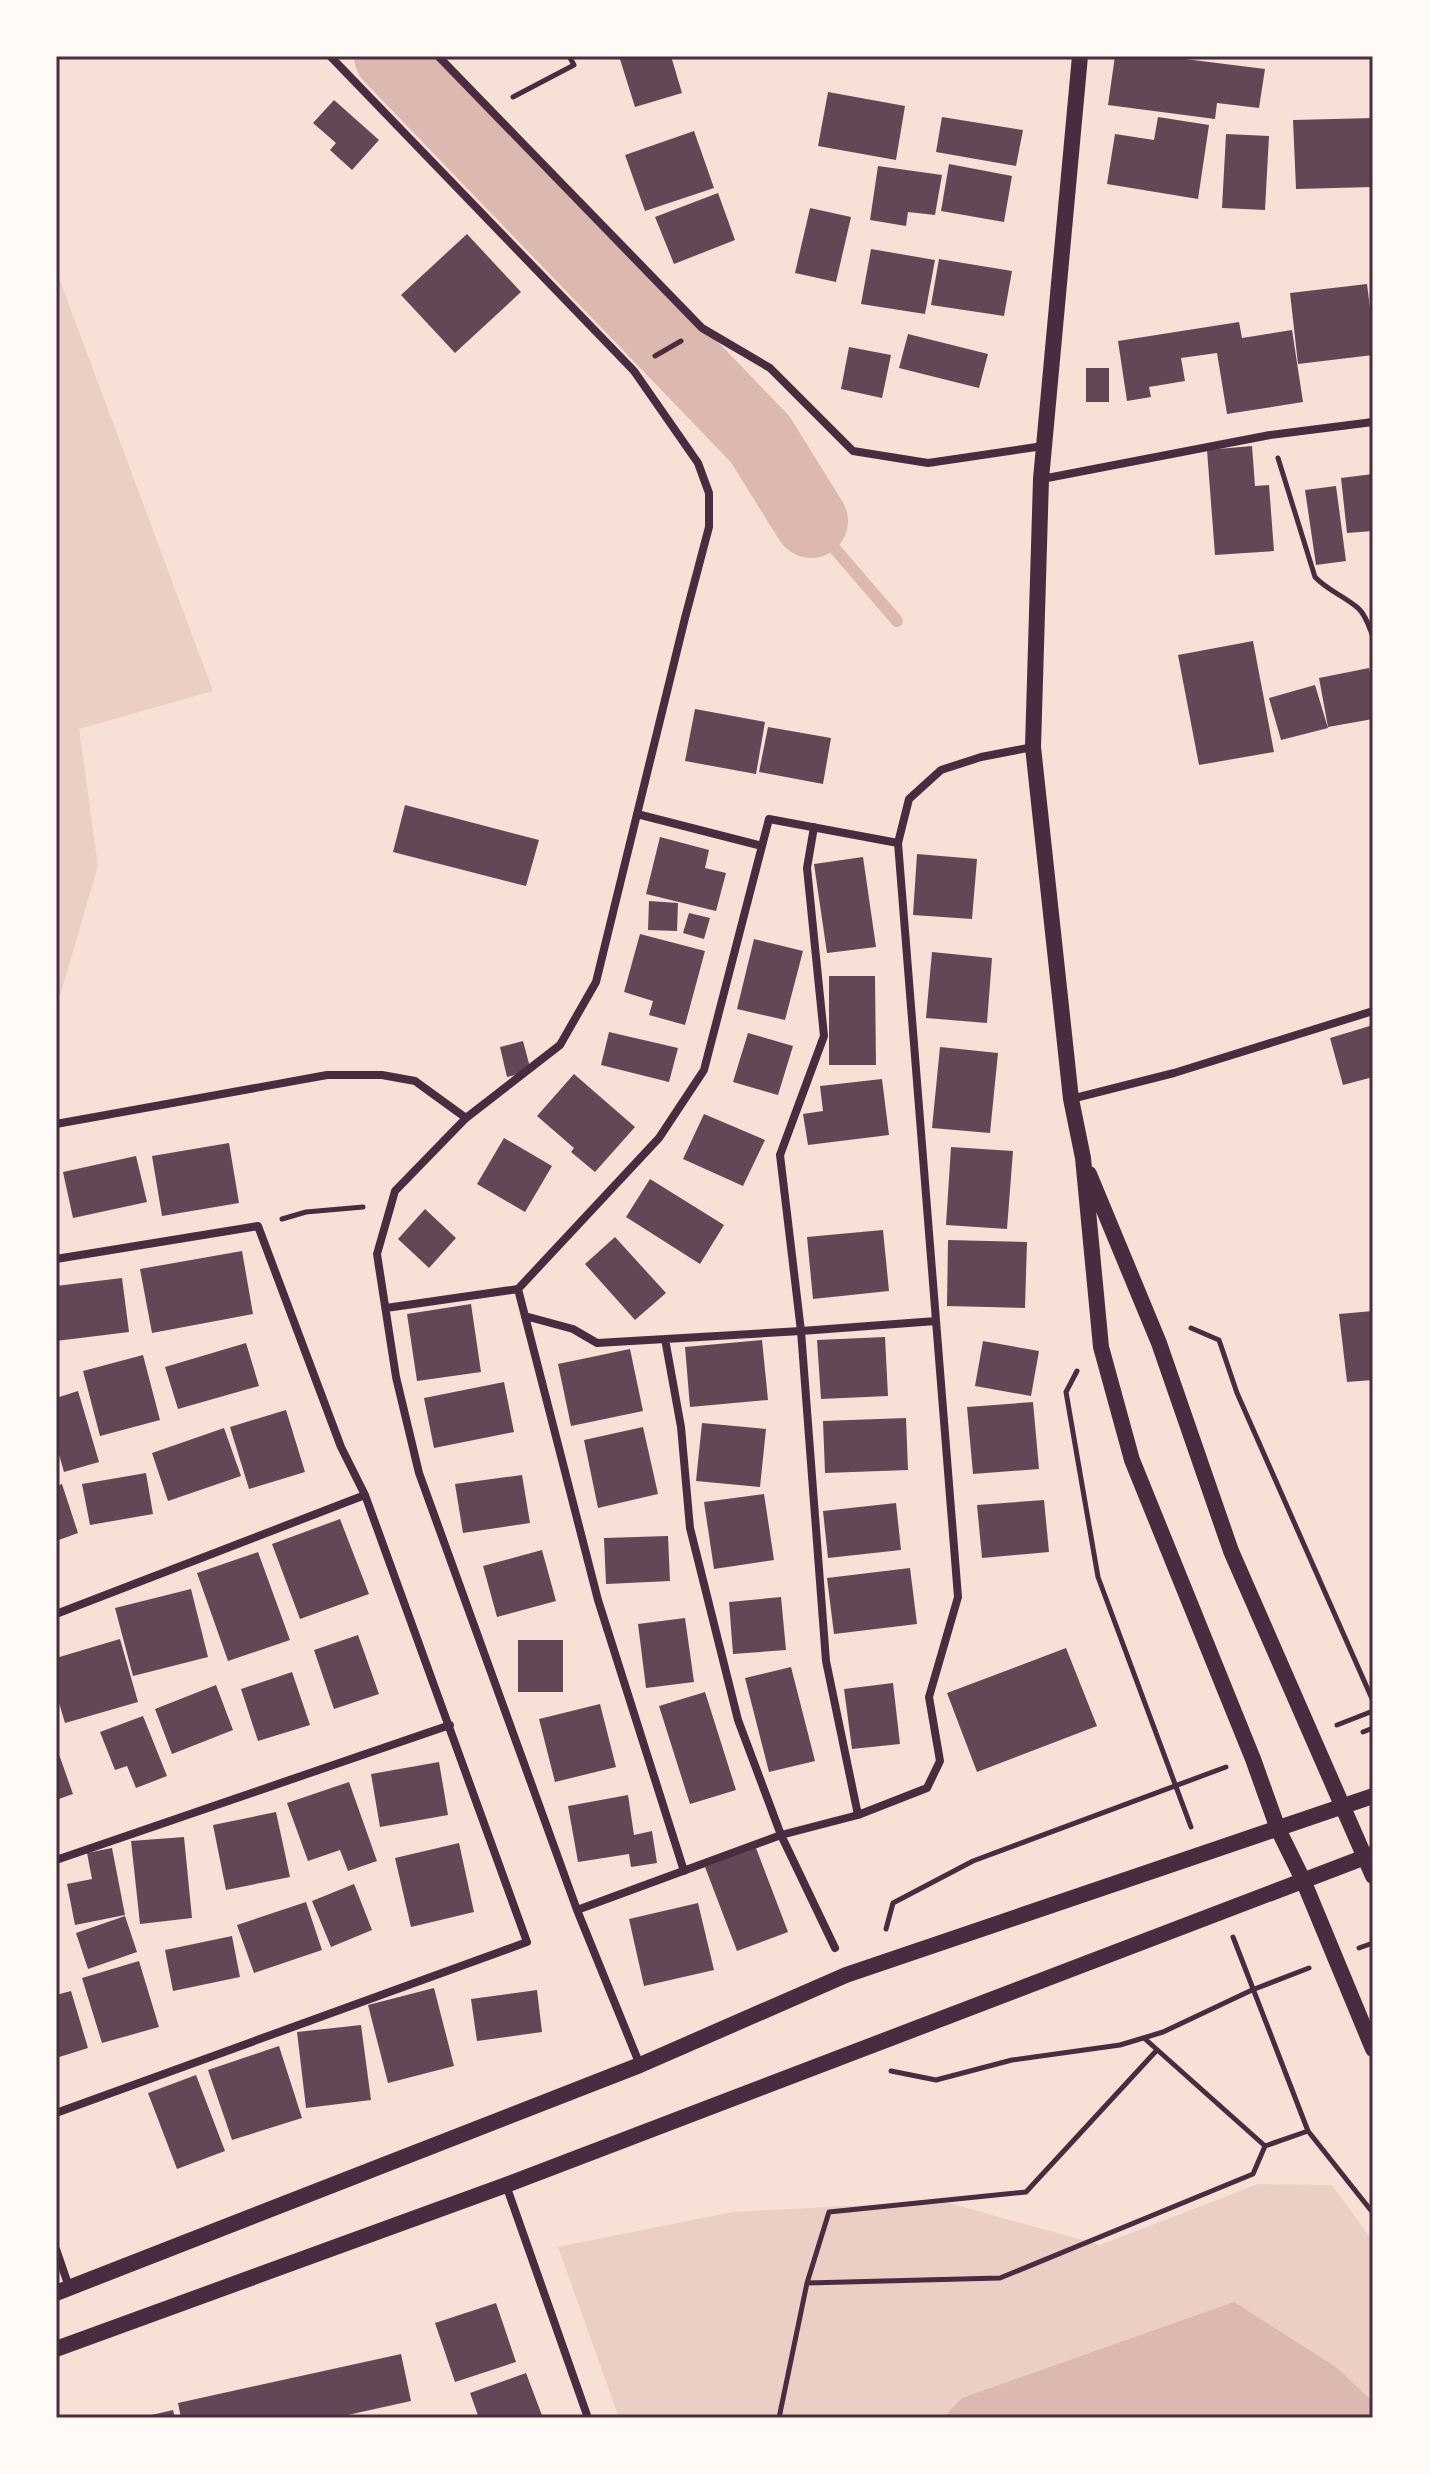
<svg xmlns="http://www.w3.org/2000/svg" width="1429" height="2474" font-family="'PT Sans',sans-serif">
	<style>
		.green { fill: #ebcfc5 }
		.water { fill: #dcb8b0 }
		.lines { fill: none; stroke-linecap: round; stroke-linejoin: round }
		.stream { stroke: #dcb8b0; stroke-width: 12 }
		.river { stroke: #dcb8b0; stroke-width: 74 }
		.building { fill: #644757 }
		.path { stroke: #4a2c40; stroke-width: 5 }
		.minor { stroke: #4a2c40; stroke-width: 8 }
		.secondary { stroke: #4a2c40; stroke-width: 16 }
		.neatline { fill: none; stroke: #4a2c40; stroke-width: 3 }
	</style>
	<rect width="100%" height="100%" fill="#f7e1d7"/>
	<!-- green -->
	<path class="green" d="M56 270 213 691 79 729 98 866 60 996 56 995Z
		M1258 2184 1332 2185 1373 2241V2418H619L558 2247 733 2212 942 2201 1100 2245Z"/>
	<!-- water -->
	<path class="water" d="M1234 2302 1336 2367 1373 2402V2418H943L962 2398Z"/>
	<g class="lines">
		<!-- stream -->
		<path class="stream" d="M811 521 897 621"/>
		<!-- river -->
		<path class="river" d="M391 56 760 439 811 521"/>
	</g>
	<!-- building -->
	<path class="building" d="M619 56H671L682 93 635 107Z
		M1115 56H1161L1265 69 1259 108 1217 103 1215 119 1108 105Z
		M828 92 905 106 896 160 818 146Z
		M334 100 379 140 352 170 330 150 336 143 313 123Z
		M942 117 1023 130 1016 166 936 152Z
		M1158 117 1209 125 1198 199 1107 184 1115 134 1154 140Z
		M1373 118V187L1296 189 1293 120Z
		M694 131 714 188 645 211 625 155Z
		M1226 134 1269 136 1265 210 1222 208Z
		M949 164 1012 176 1004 222 941 211Z
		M878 166 942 175 935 215 908 212 906 226 870 220Z
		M718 193 735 240 674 264 655 217Z
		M810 208 851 217 836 282 795 273Z
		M467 234 521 292 455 353 401 295Z
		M871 249 935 260 925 314 861 304Z
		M939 259 1012 271 1004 316 931 305Z
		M1367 284 1373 332V355L1298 364 1290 293Z
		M1239 322 1242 338 1292 330 1303 402 1227 414 1217 353 1181 358 1185 381 1149 387 1151 397 1127 401 1118 341Z
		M908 334 988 354 979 388 899 368Z
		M849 347 891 355 882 398 841 389Z
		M1086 368H1109V402H1086Z
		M1252 446 1255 486 1269 485 1274 551 1215 555 1207 450Z
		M1373 474V531L1347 533 1341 478Z
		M1336 486 1346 561 1316 565 1305 490Z
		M1253 641 1274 752 1199 765 1178 655Z
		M1369 668 1373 689V719L1328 727 1319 678Z
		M1315 685 1328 728 1281 740 1269 698Z
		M695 709 765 722 756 774 685 761Z
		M768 727 831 738 823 784 759 772Z
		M405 805 539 840 526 886 393 852Z
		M660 837 709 850 705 868 726 873 716 911 646 894Z
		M917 854 977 859 972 919 913 915Z
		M863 857 876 947 827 953 814 864Z
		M649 901 678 903 677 931 648 930Z
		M689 913 710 918 704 939 683 933Z
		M640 934 705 951 685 1025 649 1015 653 1001 624 992Z
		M754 939 803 951 785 1020 737 1009Z
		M932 952 992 958 987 1023 926 1018Z
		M829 976H875L876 1065H829Z
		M1373 1025V1077L1343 1085 1330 1038Z
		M609 1032 678 1048 669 1082 601 1065Z
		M748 1033 793 1046 778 1095 733 1082Z
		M523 1041 531 1071 507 1077 500 1047Z
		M940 1047 998 1053 990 1133 932 1128Z
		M574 1074 635 1127 595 1172 571 1152 574 1148 537 1116Z
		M882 1079 889 1135 808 1145 803 1114 823 1111 820 1086Z
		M704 1114 765 1140 743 1186 683 1159Z
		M504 1138 552 1166 525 1212 477 1184Z
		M229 1143 239 1203 162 1216 152 1156Z
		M951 1147 1013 1151 1007 1229 946 1225Z
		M136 1156 147 1202 73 1218 63 1172Z
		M650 1179 724 1225 700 1264 626 1217Z
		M425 1209 456 1238 429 1268 398 1239Z
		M883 1230 889 1291 813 1299 807 1237Z
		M615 1237 666 1293 635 1320 585 1264Z
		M948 1240 1027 1242 1025 1308 947 1306Z
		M242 1251 253 1314 152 1333 140 1269Z
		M122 1278 129 1332 56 1341V1286Z
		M471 1304 481 1372 417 1381 407 1314Z
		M1373 1311V1380L1347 1382 1339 1314Z
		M885 1337 888 1396 821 1399 817 1340Z
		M762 1340 768 1400 690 1407 685 1347Z
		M983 1341 1039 1351 1031 1396 975 1386Z
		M246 1343 259 1386 178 1409 165 1367Z
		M630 1349 643 1411 571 1426 558 1364Z
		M143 1355 160 1420 100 1436 83 1371Z
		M504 1382 514 1432 434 1448 424 1398Z
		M78 1391 99 1462 64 1472 56 1444V1398Z
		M1033 1402 1039 1469 973 1474 967 1407Z
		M286 1410 305 1472 249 1489 230 1427Z
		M906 1418 908 1470 825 1473 823 1421Z
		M702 1423 766 1429 760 1487 696 1481Z
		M643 1427 658 1494 598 1508 584 1440Z
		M224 1428 241 1476 168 1501 152 1453Z
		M146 1473 153 1514 90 1525 82 1484Z
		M522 1475 530 1523 463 1533 455 1484Z
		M62 1484 78 1533 56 1541V1486Z
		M764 1494 774 1560 714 1569 704 1502Z
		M1044 1500 1049 1552 982 1558 977 1505Z
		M896 1503 901 1550 828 1558 823 1511Z
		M340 1519 369 1594 300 1619 272 1544Z
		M668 1536 670 1581 606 1584 604 1538Z
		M542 1550 556 1601 497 1617 483 1566Z
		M258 1552 290 1640 228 1661 197 1573Z
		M910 1568 917 1624 834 1634 827 1578Z
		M191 1589 208 1657 133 1676 115 1608Z
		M781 1597 786 1650 733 1654 729 1602Z
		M685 1618 694 1682 646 1688 638 1624Z
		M358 1635 379 1694 334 1709 314 1650Z
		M120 1639 138 1702 65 1723 56 1693V1658Z
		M518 1640H563V1692H518Z
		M1066 1648 1097 1726 977 1772 947 1693Z
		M791 1667 815 1761 769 1772 745 1678Z
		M292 1672 310 1725 258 1741 241 1689Z
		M893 1683 900 1744 852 1749 844 1689Z
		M216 1685 233 1730 172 1754 155 1709Z
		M705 1692 736 1790 690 1804 659 1706Z
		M600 1704 616 1767 555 1782 539 1719Z
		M143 1716 167 1776 136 1788 127 1766 115 1770 100 1732Z
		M56 1746 73 1794 56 1800Z
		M439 1762 448 1815 380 1827 371 1774Z
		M349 1782 377 1861 348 1871 340 1850 308 1861 287 1803Z
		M628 1795 634 1835 652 1831 657 1863 631 1867 629 1854 578 1862 568 1806Z
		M276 1812 290 1877 226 1890 213 1825Z
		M184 1837 192 1918 140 1924 131 1841Z
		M459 1843 474 1912 411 1927 395 1858Z
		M112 1848 125 1915 75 1925 67 1884 92 1879 87 1853Z
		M756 1848 788 1932 737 1951 705 1867Z
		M354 1884 372 1930 331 1947 312 1901Z
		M306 1902 322 1950 254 1973 237 1925Z
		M698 1903 714 1970 644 1986 629 1919Z
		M125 1916 137 1952 88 1969 76 1933Z
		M232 1936 240 1977 173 1991 165 1950Z
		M139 1961 159 2027 102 2043 82 1978Z
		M434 1988 454 2066 388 2083 368 2005Z
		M537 1990 542 2032 477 2041 471 1999Z
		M71 1991 88 2048 56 2058V1995Z
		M361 2025 371 2100 306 2108 297 2032Z
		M279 2046 302 2118 232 2140 208 2070Z
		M196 2075 225 2151 177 2169 148 2093Z
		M496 2303 516 2362 455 2382 435 2323Z
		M401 2354 411 2401 334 2418H181L178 2403Z
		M526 2373 543 2418H479L470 2393Z
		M173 2410 175 2418H143V2417Z"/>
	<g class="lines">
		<!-- path -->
		<path class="path" d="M513 97 574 65 569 56
			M655 356 681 341
			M1278 458 1315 577C1327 590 1344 596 1358 608 1366 615 1369 627 1373 637
			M282 1219 306 1212 363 1207
			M1191 1328 1219 1340 1237 1393 1373 1701
			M1077 1371 1066 1392 1098 1577 1191 1827
			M1337 1725 1373 1711
			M1363 1732 1373 1728
			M886 1929 893 1903 973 1861 1226 1767
			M1359 1948 1373 1943
			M1144 2038 1265 2146 1308 2131 1233 1937
			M891 2071 936 2080 1012 2060 1120 2045 1163 2032 1252 1990 1309 1968
			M1308 2131 1373 2213
			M807 2283 829 2212 1026 2192 1157 2050
			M779 2418 807 2283 1000 2278 1253 2174 1265 2146"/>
		<!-- minor -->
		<path class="minor" d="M330 56 634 371 698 463 709 493V527L685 618 596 982 560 1045 466 1118 395 1191 377 1254 396 1377 419 1473 577 1910 640 2065
			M438 56 702 328 770 368 853 451 928 463 1043 446
			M1042 479 1270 435 1373 422
			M637 814 762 846
			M1071 1099 1174 1073 1373 1011
			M56 1124 327 1075H382L415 1081 466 1118
			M56 1259 258 1226 341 1447 365 1495 527 1942 56 2113
			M386 1308 518 1289
			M525 1316 573 1329 597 1343 801 1331 780 1155 824 1036 807 868 814 827
			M665 1339 681 1427 690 1528 738 1720 781 1835 835 1948
			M56 1614 365 1495
			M858 1815 826 1661 801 1331 936 1321
			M56 1860 450 1725
			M684 1871 598 1600 518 1289 659 1138 704 1070 769 819 898 843
			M577 1910 781 1835 858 1815 927 1788 940 1761 929 1697 958 1597 898 843 909 799 941 770 981 757 1033 747
			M506 2185 588 2418
			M56 2249 69 2287"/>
		<!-- secondary -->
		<path class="secondary" d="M1080 56 1041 479 1033 747 1071 1099 1083 1158 1101 1347 1132 1460 1253 1759 1278 1829 1303 1880 1373 2049
			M1089 1174 1159 1343 1231 1551 1373 1876
			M56 2293 640 2065 846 1975 1373 1796
			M56 2349 506 2185 1373 1854"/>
	</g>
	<!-- border -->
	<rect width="1429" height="2474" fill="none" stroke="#fffaf5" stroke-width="116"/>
	<rect x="58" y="58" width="1313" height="2358" class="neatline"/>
</svg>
